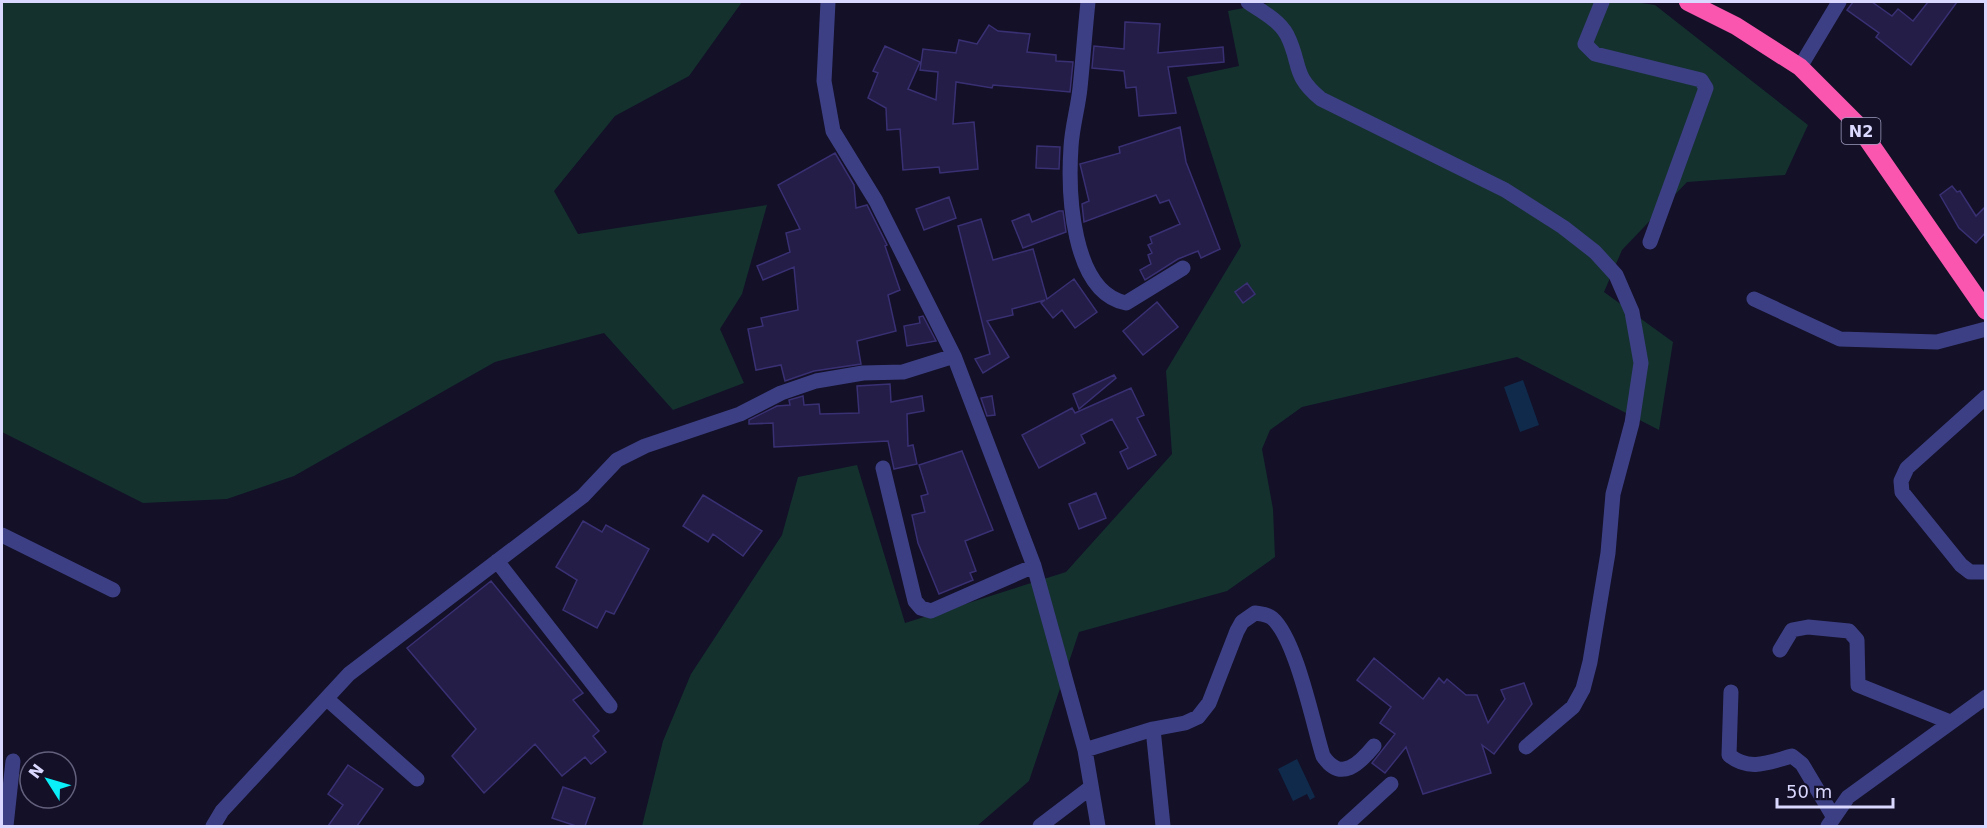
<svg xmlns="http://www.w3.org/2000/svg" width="1987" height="828" font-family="'DejaVu Sans',sans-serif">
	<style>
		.green { fill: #14312e }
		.water { fill: #102a4b }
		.building { fill: #231d48; stroke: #393073; stroke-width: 1.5 }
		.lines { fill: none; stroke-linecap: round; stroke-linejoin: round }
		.minor { stroke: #3d3f85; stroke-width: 15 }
		.highway { stroke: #fa56af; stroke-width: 18 }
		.labels { text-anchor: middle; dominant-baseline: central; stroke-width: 4.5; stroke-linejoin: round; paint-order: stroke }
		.shield { fill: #131027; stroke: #9e9cbe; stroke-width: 1.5 }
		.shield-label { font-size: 16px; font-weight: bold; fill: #dad8fe }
	</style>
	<rect width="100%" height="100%" fill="#131027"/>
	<!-- green -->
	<path class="green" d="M2 2H742L689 76 615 116 554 191 578 234 767 205 742 294 720 329 744 383 673 410 604 333 495 362 294 476 227 499 143 503 2 432Z
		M1274 2H1635L1655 5 1808 125 1785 175 1687 182 1622 250 1604 292 1673 342 1659 430 1517 357 1302 407 1270 430 1262 449 1273 509 1275 557 1227 591 1079 632 1029 781 977 826H642L663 741 691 674 782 535 798 477 857 465 905 623 1066 572 1172 454 1166 371 1241 246 1187 77 1239 66 1228 11Z"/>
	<!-- water -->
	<path class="water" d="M1523 380 1539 425 1520 432 1504 387Z
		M1297 759 1315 797 1310 800 1307 794 1293 801 1278 769Z"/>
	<!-- building -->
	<path class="building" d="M1853 2H1872L1892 16 1898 9 1913 21 1928 2H1957L1911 65 1876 37 1879 33 1847 10Z
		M1125 22 1160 24 1158 53 1223 47 1224 62 1168 67 1176 113 1139 116 1136 87 1126 88 1124 71 1092 68 1094 46 1124 49Z
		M989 25 998 31 1030 34 1027 52 1056 55V61L1073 62 1070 92 993 85 992 88 956 82 953 124 974 122 978 169 940 173 939 167 903 170 900 129 887 130 886 108 868 98 878 73 873 71 885 46 920 62 908 89 936 100 938 72 920 70 923 49 956 53 959 40 977 44Z
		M1180 127 1186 162 1220 249 1201 258 1198 251 1178 259 1145 280 1140 270 1151 264 1148 255 1152 253 1148 245 1152 243 1150 237 1180 224 1169 200 1160 203 1156 195 1084 222 1082 204 1089 201 1080 164 1120 153 1119 147Z
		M1037 146 1060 147 1059 169 1036 168Z
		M835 153 854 185 856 208 867 205 887 245 885 246 900 290 888 295 896 331 857 341 861 364 814 371 785 381 781 365 756 370 748 329 763 326 761 318 798 310 794 267 763 280 757 266 790 252 786 233 800 229 778 185Z
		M1952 186 1957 192 1960 191 1976 216 1986 206V232L1976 243 1959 228 1940 195Z
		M949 197 956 218 924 230 916 209Z
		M1059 211H1063L1066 232 1023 248 1012 221 1029 214 1032 222Z
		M981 219 993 260 1033 249 1047 299 1074 279 1097 312 1075 328 1062 310 1053 318 1041 303 1045 300 1012 309 1013 315 987 321 1009 357 983 373 975 359 990 354 958 226Z
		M1247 283 1255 294 1243 303 1235 292Z
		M1157 302 1178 327 1143 355 1123 331Z
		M923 316 936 341 907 346 904 326 920 323 919 317Z
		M1114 375 1116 378 1079 409 1073 394Z
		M890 384 891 402 922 396 924 411 907 414 908 446 913 445 917 464 894 469 888 441 774 447 773 423 749 424V420L777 406 790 405 789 400 803 396 804 405 819 404 820 414 859 413 857 386Z
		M1131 388 1144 415 1137 418 1156 455 1128 469 1120 452 1128 448 1112 419 1081 435 1085 443 1039 468 1022 435 1072 408 1075 413Z
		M992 396 995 415 987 416 981 398Z
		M962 451 993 530 965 541 976 571 970 573 973 580 939 594 918 543 912 515 925 512 921 496 928 494 919 465Z
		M1096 493 1106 518 1079 529 1069 504Z
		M703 495 762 531 743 556 713 534 708 542 683 526Z
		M583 521 602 532 606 525 649 549 614 614 606 611 597 628 563 610 577 580 556 567Z
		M491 581 583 693 573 700 599 731 593 736 606 752 591 764 585 757 562 776 535 744 484 793 452 756 476 729 407 648Z
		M1374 658 1423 699 1439 678 1444 683 1447 679 1466 695H1477L1488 723 1505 699 1501 690 1524 683 1532 704 1494 754 1482 745 1491 773 1423 794 1406 747 1385 773 1372 763 1395 734 1380 723 1391 707 1357 680Z
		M348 765 383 789 357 826H328L343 805 328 794Z
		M563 787 595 798 585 826H576L552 818Z"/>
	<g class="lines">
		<!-- minor -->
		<path class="minor" d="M828 2 824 81 833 131 876 201 954 356 1034 566 1085 750 1098 826
			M1088 2C1085 30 1083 59 1080 88 1078 108 1072 127 1071 147 1068 191 1071 292 1126 303L1183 268
			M1248 2C1261 11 1279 20 1287 35 1302 65 1291 74 1321 99L1505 190 1563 227 1595 252 1616 275 1632 312 1641 363 1632 423 1613 494 1608 553 1590 662 1583 689 1573 707 1526 747
			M1602 2 1585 44 1595 54 1701 80 1706 88 1650 242
			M1800 67 1839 2
			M1754 299 1840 339 1937 342 1986 329
			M1986 397 1907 468 1901 481 1902 492 1961 565 1970 572H1986
			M883 468 915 601 921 608 931 611 1034 566
			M2 535 113 590
			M497 561 610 706
			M1780 650 1792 630 1808 627 1849 631 1857 640 1858 685 1950 722
			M1731 692 1729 755C1749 772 1770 762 1792 756L1802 764 1833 816
			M327 699 417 779
			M1153 729 1163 826
			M1085 750 1153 729 1185 723 1198 717 1209 703 1237 631 1242 622 1255 613C1261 614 1267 614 1272 618 1296 638 1313 724 1323 756 1341 783 1360 763 1374 746
			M6 826 13 761
			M213 826 222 811 349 674 583 496 617 460 645 446 740 414 781 393 816 381 863 373 903 372 954 356
			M1040 826 1090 788
			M1345 826 1391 784
			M1828 826 1848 797 1986 697"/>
		<!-- highway -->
		<path class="highway" d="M1688 2 1736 26 1800 67 1856 123 1986 311"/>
	</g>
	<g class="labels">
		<!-- shield labels -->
		<rect class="shield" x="1841.5" y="118" width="39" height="26" rx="4.5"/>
		<g class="shield-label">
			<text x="1861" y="131">N2</text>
		</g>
	</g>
	<!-- border -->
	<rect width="1987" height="828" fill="none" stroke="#dad8fe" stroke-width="6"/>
	<!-- north arrow -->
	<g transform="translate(48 780) rotate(307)"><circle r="28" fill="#131027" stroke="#63607d" stroke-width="1.5"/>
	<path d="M0-4.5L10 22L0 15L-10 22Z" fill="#0aeff8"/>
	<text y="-9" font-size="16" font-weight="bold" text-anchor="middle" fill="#dad8fe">N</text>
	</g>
	<!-- scale -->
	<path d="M1777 798v9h116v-9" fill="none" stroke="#dad8fe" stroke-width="3"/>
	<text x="1786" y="798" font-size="18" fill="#dad8fe" stroke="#131027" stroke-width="4.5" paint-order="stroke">50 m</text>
</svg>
